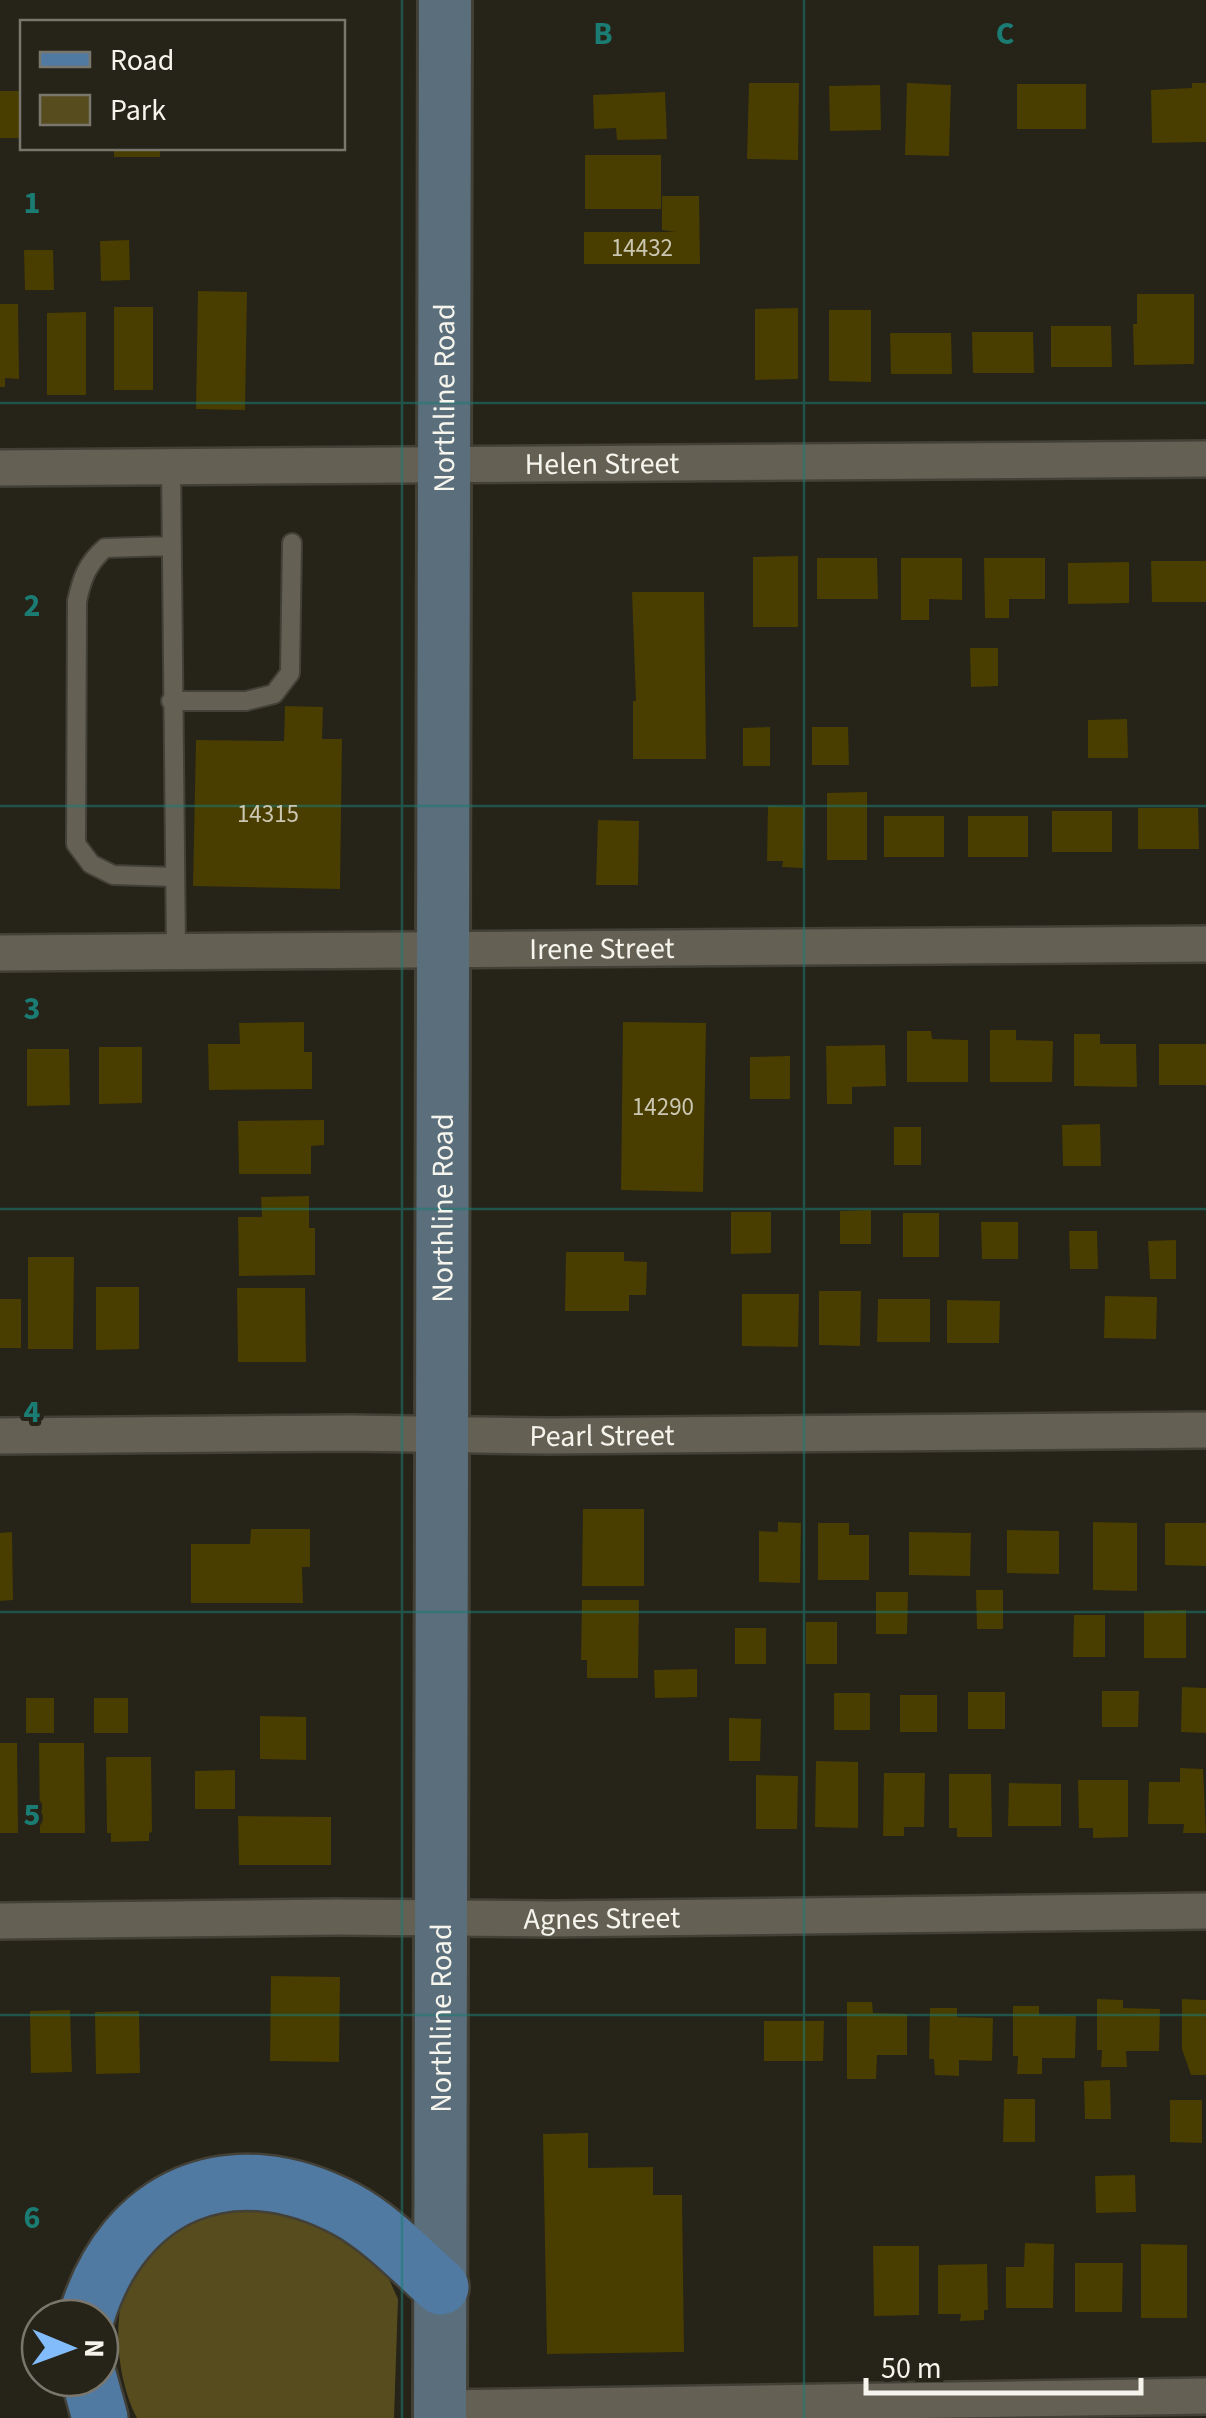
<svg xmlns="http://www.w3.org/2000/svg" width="1206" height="2418" font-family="'Source Sans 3',sans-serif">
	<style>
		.green { fill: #574c1e }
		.building { fill: #493d00 }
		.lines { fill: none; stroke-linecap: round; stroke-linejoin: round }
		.service-casing { stroke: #424037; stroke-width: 22 }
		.minor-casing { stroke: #424037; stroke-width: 40 }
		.secondary-casing { stroke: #424037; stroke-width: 58 }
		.primary-casing { stroke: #424037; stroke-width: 60 }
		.service { stroke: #646154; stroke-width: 18 }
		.minor { stroke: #646154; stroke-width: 35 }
		.secondary { stroke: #5a6e7b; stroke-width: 52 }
		.primary { stroke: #517aa2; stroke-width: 55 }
		.grid { fill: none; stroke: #1b7c74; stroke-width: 2.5; stroke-opacity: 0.55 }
		.labels { text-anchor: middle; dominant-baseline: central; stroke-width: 8; stroke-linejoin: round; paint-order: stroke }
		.number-label { font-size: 25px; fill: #cbc7b2 }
		.street-label { font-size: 30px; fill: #f6f5ed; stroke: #262318 }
		.grid-label { font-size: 32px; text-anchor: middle; font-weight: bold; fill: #1b7c74; stroke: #262318; stroke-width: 8; stroke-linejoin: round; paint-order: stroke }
	</style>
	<rect width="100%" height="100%" fill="#262318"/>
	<!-- green -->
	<path class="green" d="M272 2198 378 2255 398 2299 394 2418H137C116 2379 109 2306 135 2268 149 2247 169 2228 186 2209Z"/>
	<!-- building -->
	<path class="building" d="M749 83H799L798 160 747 159Z
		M907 83 951 85 949 156 905 155Z
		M1192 83H1206V142L1152 143 1151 90 1192 88Z
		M1017 84H1086V129H1017Z
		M880 85 881 130 830 131 829 86Z
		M0 91H22V138H0Z
		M665 92 667 139 617 140 616 128 594 129 593 95Z
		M114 148H160V157H114Z
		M585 155H661V209H585Z
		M662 196H699L700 264H584V232H675L662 230Z
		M129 240 130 280 101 281 100 241Z
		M24 250H53L54 290H25Z
		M198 291 247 292 245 410 196 409Z
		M1137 294H1194V364L1134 365 1133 324H1137Z
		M0 304H18L19 379 5 378V387H0Z
		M114 307H153V390H114Z
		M798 308V379L755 380V309Z
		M829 310H871V382L829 381Z
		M86 312V395H47V313Z
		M1051 326H1111L1112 367H1051Z
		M972 332H1033L1034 373H973Z
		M890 333H951L952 374H891Z
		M798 556V627H753V557Z
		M817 558H877L878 599H817Z
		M901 558H962V600L929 599V620H901Z
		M984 558H1045V599H1009V618H985Z
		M1151 561H1206V602H1152Z
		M1129 562V603L1068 604V563Z
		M632 592H704L706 759H633V701H636Z
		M970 648H998V686L971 687Z
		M285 706 323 707 322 739H342L340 889 193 886 196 740 284 741Z
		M1127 719 1128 758H1088V720Z
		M770 727V766H743V728Z
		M812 727H848L849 765H812Z
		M867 792V860H827V793Z
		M768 806 804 807 803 868 782 867 783 861H767Z
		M1138 808H1198L1199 849H1138Z
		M1052 811H1112V852H1052Z
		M884 816H944V857H884Z
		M968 816H1028V857H968Z
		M598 820 639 821 638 885H596Z
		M304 1022V1052H312V1089L209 1090 208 1044H240L239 1023Z
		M623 1022 706 1023 703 1192 621 1190Z
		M990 1030H1016V1040L1053 1041 1052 1082H990Z
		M907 1031H931L932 1039 968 1040V1082H907Z
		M1074 1034H1100V1044H1136L1137 1087 1074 1086Z
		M1159 1044H1206V1085H1159Z
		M885 1045 886 1086 852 1087V1104H827L826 1046Z
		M99 1047H142V1103L99 1104Z
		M27 1049H69L70 1105 27 1106Z
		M790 1056V1099H750V1057Z
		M324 1120V1145L311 1146V1174H239L238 1121Z
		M1100 1124 1101 1166H1063L1062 1125Z
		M894 1127H921V1165H894Z
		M309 1196V1228H315V1275L239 1276 238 1217H262L261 1197Z
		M871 1210V1244H840V1211Z
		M731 1212H771V1253L731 1254Z
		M903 1213H939V1257H903Z
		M981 1222H1018V1259H982Z
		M1069 1231H1097L1098 1269H1070Z
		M1176 1240V1279H1150L1148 1241Z
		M566 1252H624V1261L647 1262 646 1295H629V1311H565Z
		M28 1257H74L73 1349H28Z
		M96 1287H139V1349L96 1350Z
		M237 1288H305L306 1362H238Z
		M819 1291H861L860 1346 819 1345Z
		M742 1294H799L798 1347 742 1346Z
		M1105 1296 1157 1297 1156 1339 1104 1338Z
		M0 1299H21V1348H0Z
		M878 1299H930V1342H877Z
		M947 1300 1000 1301 999 1343H947Z
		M583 1509H644V1586H582Z
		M778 1522 801 1523 800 1583 759 1582V1531L778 1532Z
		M1093 1522 1137 1523V1591L1093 1590Z
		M818 1523H849V1535H869V1580H818Z
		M1165 1523H1206V1566L1165 1565Z
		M251 1529H310V1567H302L303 1603H191V1544H250Z
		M1007 1530 1059 1531V1574L1007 1573Z
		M12 1532 13 1600 0 1601V1533Z
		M909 1532 971 1533 970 1576 909 1575Z
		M976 1590H1003V1629H977Z
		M876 1592H908L907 1634H876Z
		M582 1600H639L638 1678H587V1660H581Z
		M1186 1610V1658H1144V1611Z
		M1074 1615H1105V1657H1073Z
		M806 1622H837V1664H806Z
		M735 1628H766V1664H735Z
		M697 1669V1697L655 1698 654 1670Z
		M1182 1687 1206 1688V1733L1181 1732Z
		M1102 1691H1139L1138 1727H1102Z
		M968 1692H1005V1729H968Z
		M834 1693H870V1730H834Z
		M900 1695H937V1732H900Z
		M26 1698H54V1733H26Z
		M94 1698H128V1733H94Z
		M260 1716 306 1717V1760L260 1759Z
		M729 1718 761 1719 760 1761H729Z
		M0 1743H17L18 1833H0Z
		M39 1743H84L85 1833H40Z
		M106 1757H151L152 1832 149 1833V1841L111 1842V1833H107Z
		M816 1761 858 1762V1828L815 1827Z
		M1180 1768 1203 1769 1206 1833H1183L1184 1824H1148L1149 1782H1180Z
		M235 1770V1809H195V1771Z
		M884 1773H925L924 1827H904V1836H883Z
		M949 1774H991L992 1837H957V1828H949Z
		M756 1775 798 1776 797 1829H756Z
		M1078 1780H1128V1837L1093 1838V1828H1079Z
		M1009 1783 1061 1784V1826H1008Z
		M238 1816 331 1817V1865H239Z
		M271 1976 340 1977 339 2062 270 2061Z
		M1097 1999 1123 2000V2008L1160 2009 1159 2051H1126L1127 2067H1101L1102 2050H1097Z
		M1182 1999 1206 2000V2075H1191L1182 2049Z
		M847 2002H872L873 2013 907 2014V2055H877L876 2079H847Z
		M1013 2006H1039V2015L1076 2016 1075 2058H1042V2074H1017L1018 2056H1013Z
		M930 2008H957V2017L993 2018 992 2061 959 2060V2076L935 2075 934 2059H929Z
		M70 2010 72 2072 31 2073 30 2011Z
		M139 2011 140 2073 96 2074 95 2012Z
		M764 2021H824L823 2061H764Z
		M1110 2080 1111 2119H1085L1084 2081Z
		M1004 2099H1035V2142H1003Z
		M1170 2100H1202V2143L1170 2142Z
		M588 2133V2168L653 2167V2195H682L684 2352 547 2354 543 2134Z
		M1135 2175 1136 2212 1096 2213 1095 2176Z
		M1025 2243 1054 2244 1053 2308H1006V2267H1024Z
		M1141 2244 1187 2245V2318H1141Z
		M873 2246H919V2315L874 2316Z
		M1075 2263H1123L1122 2312H1075Z
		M987 2264 988 2310H984V2320L960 2321 961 2314H938V2265Z"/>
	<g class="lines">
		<!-- service casing -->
		<g class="service-casing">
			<path id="service" d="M171 466 176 951
				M172 546 105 548C87 564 82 578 77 601L76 844 91 864 113 875 175 877
				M171 701H246L274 694 290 673 292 543"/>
		</g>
		<!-- minor casing -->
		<g class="minor-casing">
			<g id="minor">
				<path id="s1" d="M0 468 1206 459"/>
				<path id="s2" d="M0 953 1206 944"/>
				<path id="s3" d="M0 1436 350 1433 549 1436 1206 1430"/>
				<path id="s4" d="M0 1921 337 1917 552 1919 1206 1911"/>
				<path d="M441 2408 1206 2396"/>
			</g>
		</g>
		<!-- secondary casing -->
		<g class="secondary-casing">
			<g id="secondary">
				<path id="s5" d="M440 2418 445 0"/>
			</g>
		</g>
		<!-- primary casing -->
		<g class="primary-casing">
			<path id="primary" d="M86 2318C123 2194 231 2148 346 2209 381 2228 411 2260 441 2287
				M89 2378 100 2418"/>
		</g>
		<!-- service -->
		<use href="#service" class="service"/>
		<!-- minor -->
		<use href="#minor" class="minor"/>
		<!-- secondary -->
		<use href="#secondary" class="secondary"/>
		<!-- primary -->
		<use href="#primary" class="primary"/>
	</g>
	<!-- grid -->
	<path class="grid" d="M402 0V2418M804 0V2418M0 403H1206M0 806H1206M0 1209H1206M0 1612H1206M0 2015H1206"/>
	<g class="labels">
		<!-- number labels -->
		<g class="number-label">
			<text x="642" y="248">14432</text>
			<text x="268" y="814">14315</text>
			<text x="663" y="1107">14290</text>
		</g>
		<!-- street labels -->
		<g class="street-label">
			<text stroke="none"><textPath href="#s5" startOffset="2020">Northline Road</textPath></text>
			<text stroke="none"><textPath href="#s1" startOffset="602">Helen Street</textPath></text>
			<text stroke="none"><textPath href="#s2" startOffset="602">Irene Street</textPath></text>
			<text stroke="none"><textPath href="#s5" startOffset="1210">Northline Road</textPath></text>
			<text stroke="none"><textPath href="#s3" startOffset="602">Pearl Street</textPath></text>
			<text stroke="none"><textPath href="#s4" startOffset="602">Agnes Street</textPath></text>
			<text stroke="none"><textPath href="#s5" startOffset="400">Northline Road</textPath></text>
		</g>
	</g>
	<g class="grid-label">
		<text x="603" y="44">B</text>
		<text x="1005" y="44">C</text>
		<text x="32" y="213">1</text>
		<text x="32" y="616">2</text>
		<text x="32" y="1019">3</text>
		<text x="32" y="1422">4</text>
		<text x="32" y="1825">5</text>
		<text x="32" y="2228">6</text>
	</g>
	<!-- legend -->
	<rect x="20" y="20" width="325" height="130" fill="#262318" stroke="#79776d" stroke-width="2.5"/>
	<rect x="40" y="52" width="50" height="15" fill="#517aa2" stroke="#79776d" stroke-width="2.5"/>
	<text x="110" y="70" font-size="30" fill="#f6f5ed">Road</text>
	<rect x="40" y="95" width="50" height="30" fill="#574c1e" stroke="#79776d" stroke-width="2.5"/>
	<text x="110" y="120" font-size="30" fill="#f6f5ed">Park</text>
	<!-- north arrow -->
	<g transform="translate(70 2348) rotate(91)"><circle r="48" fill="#262318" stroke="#79776d" stroke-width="2.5"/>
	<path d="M0-8L18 38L0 25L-18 38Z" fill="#83bcfb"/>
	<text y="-15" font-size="28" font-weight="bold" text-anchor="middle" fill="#f6f5ed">N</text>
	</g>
	<!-- scale -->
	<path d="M866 2378v15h275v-15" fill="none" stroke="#f6f5ed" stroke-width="5"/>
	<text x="881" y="2378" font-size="30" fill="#f6f5ed" stroke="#262318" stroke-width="8" paint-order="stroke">50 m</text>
</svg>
